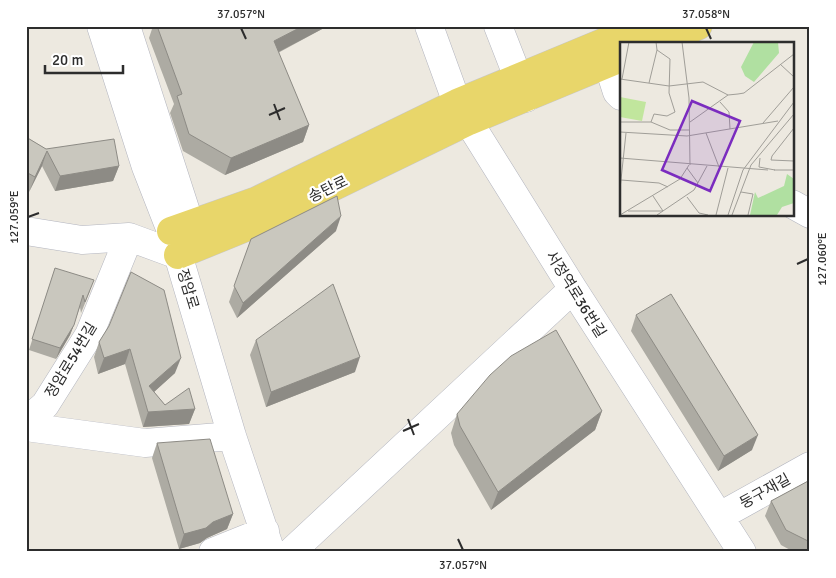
<svg xmlns="http://www.w3.org/2000/svg" width="836" height="578" font-family="Signika,'Noto Sans KR',sans-serif">
	<style>
		.lines { fill: none; stroke-linecap: round; stroke-linejoin: round }
		.minor-casing { stroke: #b3b5bf; stroke-width: 29 }
		.major-casing { stroke: #c8c8c8; stroke-width: 29 }
		.minor { stroke: #fff; stroke-width: 28 }
		.major { stroke: #e8d66a; stroke-width: 28 }
		.wall { fill: #adaba3 }
		.shaded-wall { fill: #8d8b85 }
		.building { fill: #c9c7be; stroke: #8d8b85 }
		.ticks { fill: none; stroke: #2d2d2d; stroke-width: 2 }
		.labels { text-anchor: middle; dominant-baseline: central; stroke-width: 4.5; stroke-linejoin: round; paint-order: stroke }
		.street-label { font-size: 15px; fill: #2d2d2d; stroke: #fff }
		.inset-road { fill: none; stroke: #a09e98; stroke-width: 1 }
		.view { fill: #7b2cbf; fill-opacity: 0.15; stroke: #7b2cbf; stroke-width: 2.5 }
		.inset-edge { fill: none; stroke: #2d2d2d; stroke-width: 2.5 }
		.neatline { fill: none; stroke: #2d2d2d; stroke-width: 2 }
		.ticks-label { font-size: 12px; text-anchor: middle; fill: #2d2d2d }
	</style>
	<rect width="100%" height="100%" fill="#ede9e0"/>
	<g class="lines">
		<!-- minor casing -->
		<g class="minor-casing">
			<path id="minor" d="M101 26 146 167 171 231 232 436 271 552
				M126 26 197 246
				M429 26 457 103 573 289 742 552
				M498 26 526 98
				M608 64 617 92 621 96
				M792 204 810 214
				M26 231 82 240 129 237 178 255
				M26 421 45 405 89 335 129 237
				M26 427 145 443 232 436
				M720 516 810 466
				M213 552 265 531
				M291 552 573 289"/>
		</g>
		<!-- major casing -->
		<g class="major-casing">
			<path id="major" d="M656 44 698 26
				M171 231 256 201 457 103 643 26
				M178 255 267 219 469 121 621 58"/>
		</g>
		<!-- minor -->
		<use href="#minor" class="minor"/>
		<!-- major -->
		<use href="#major" class="major"/>
	</g>
	<!-- wall -->
	<path class="wall" d="M151 26H326L324 28 278 53 309 125 303 142 225 175 183 151 170 113 174 104 149 38 152 29Z
		M26 137 46 149 119 166 113 181 55 191 42 166 29 192 26 190Z
		M336 231 237 318 229 302 251 239Z
		M55 268 90 291 81 313 80 307 70 335 56 359 29 350Z
		M636 315 752 450 718 471 631 331Z
		M109 326 175 373 154 392 165 405 195 409 189 424 143 427 125 364 98 374 94 357 99 342Z
		M256 340 355 372 266 407 250 355Z
		M602 411 595 430 491 510 454 445 451 433 457 414Z
		M157 443 233 514 227 529 207 538 200 543 179 549 152 458Z
		M810 480V552H794L781 545 765 516 771 501Z"/>
	<!-- shaded-wall -->
	<path class="shaded-wall" d="M303 26H326L324 28 267 58 274 41Z
		M309 125 303 142 225 175 231 158Z
		M47 151 42 166 29 192 35 177Z
		M119 166 113 181 55 191 60 176Z
		M341 216 336 231 237 318 243 303Z
		M74 325 70 335 56 359 60 348Z
		M130 349 125 364 98 374 104 358Z
		M360 357 355 372 266 407 271 392Z
		M181 358 175 373 145 400 149 386Z
		M195 409 189 424 143 427 148 412Z
		M602 411 595 430 491 510 498 492Z
		M758 435 752 450 718 471 724 456Z
		M233 514 227 529 207 538 200 543 179 549 184 534Z"/>
	<!-- building -->
	<path class="building" d="M157 26H303L274 41 309 125 231 158 189 134 177 96 182 94Z
		M26 137 46 149 114 139 119 166 60 176 47 151 35 177 26 172Z
		M337 196 341 216 243 303 234 286 251 239Z
		M55 268 94 280 85 302 83 295 74 325 60 348 32 339Z
		M131 272 164 290 181 358 149 386 165 405 189 388 195 409 148 412 130 349 104 358 99 342 109 326Z
		M333 284 360 357 271 392 256 340Z
		M671 294 758 435 724 456 636 315Z
		M556 330 602 411 498 492 460 426 457 414 490 375 511 356Z
		M210 439 233 514 213 522 206 528 184 534 157 443Z
		M810 480V542L786 530 771 501Z"/>
	<!-- ticks -->
	<path class="ticks" d="M241 28 246 39M706 28 711 39M274 104 280 120M269 115 285 108M28 217 39 213M797 264 808 259M408 419 414 435M403 431 419 424M458 539 463 550"/>
	<g class="labels">
		<!-- street labels -->
		<g class="street-label">
			<text transform="translate(328 189) rotate(-26)">송탄로</text>
			<text transform="translate(188 289) rotate(73)">정암로</text>
			<text transform="translate(576 294) rotate(58)">서정역로36번길</text>
			<text transform="translate(71 360) rotate(-59)">정암로54번길</text>
			<text transform="translate(765 491) rotate(-29)">둥구재길</text>
		</g>
	</g>
	<!-- overview -->
	<g transform="translate(620 42)">
		<rect width="174" height="174" fill="#ede9e0"/>
		<path d="M134 0H158L159 11 134 40 125 34 121 25ZM167 132 174 137V161L162 165 157 173H130L135 150 138 156 164 144Z" fill="#b0e0a1"/>
		<path d="M0 55 26 60 22 79 0 75Z" fill="#c1e69d"/>
		<path class="inset-road" d="M36 0 37 8 50 17M62 0 69 56 70 123M160 22 174 35M0 37 49 44 83 40 108 53 118 52 124 51 174 12M2 37 9 0M29 41 37 8M100 60 109 70 110 87M0 80H31L50 88H69M31 80 34 72 47 74 55 70 49 51 50 17M70 80 108 53M143 81 174 45M174 86 152 114 151 118 174 119M0 90 67 94 158 79M86 91 99 125M0 116 148 128M140 116 139 125 155 128M67 126 78 141M154 128H174M1 138 39 141 48 145M0 147 6 91M121 150 133 152 128 173M67 155 79 171 88 173M8 169H43L33 154M0 173 60 137 69 123M37 173 74 148 87 124M96 173 108 126M108 173 123 128 174 60M112 173 131 123 174 72"/>
		<path class="view" d="M72 59 120 79 90 149 42 128Z"/>
		<rect width="174" height="174" class="inset-edge"/>
	</g>
	<!-- border -->
	<rect width="836" height="578" fill="none" stroke="#ffffff" stroke-width="55"/>
	<!-- scale -->
	<path d="M45 65v8h78v-8" fill="none" stroke="#2d2d2d" stroke-width="2.5"/>
	<text x="52" y="65" font-size="15" fill="#2d2d2d" stroke="#ffffff" stroke-width="4" paint-order="stroke">20 m</text>
	<rect x="28" y="28" width="780" height="522" class="neatline"/>
	<g class="ticks-label">
		<text x="241" y="18">37.057°N</text>
		<text x="706" y="18">37.058°N</text>
		<text transform="translate(14 217) rotate(-90)" y="4">127.059°E</text>
		<text transform="translate(822 259) rotate(-90)" y="4">127.060°E</text>
		<text x="463" y="569">37.057°N</text>
	</g>
</svg>
